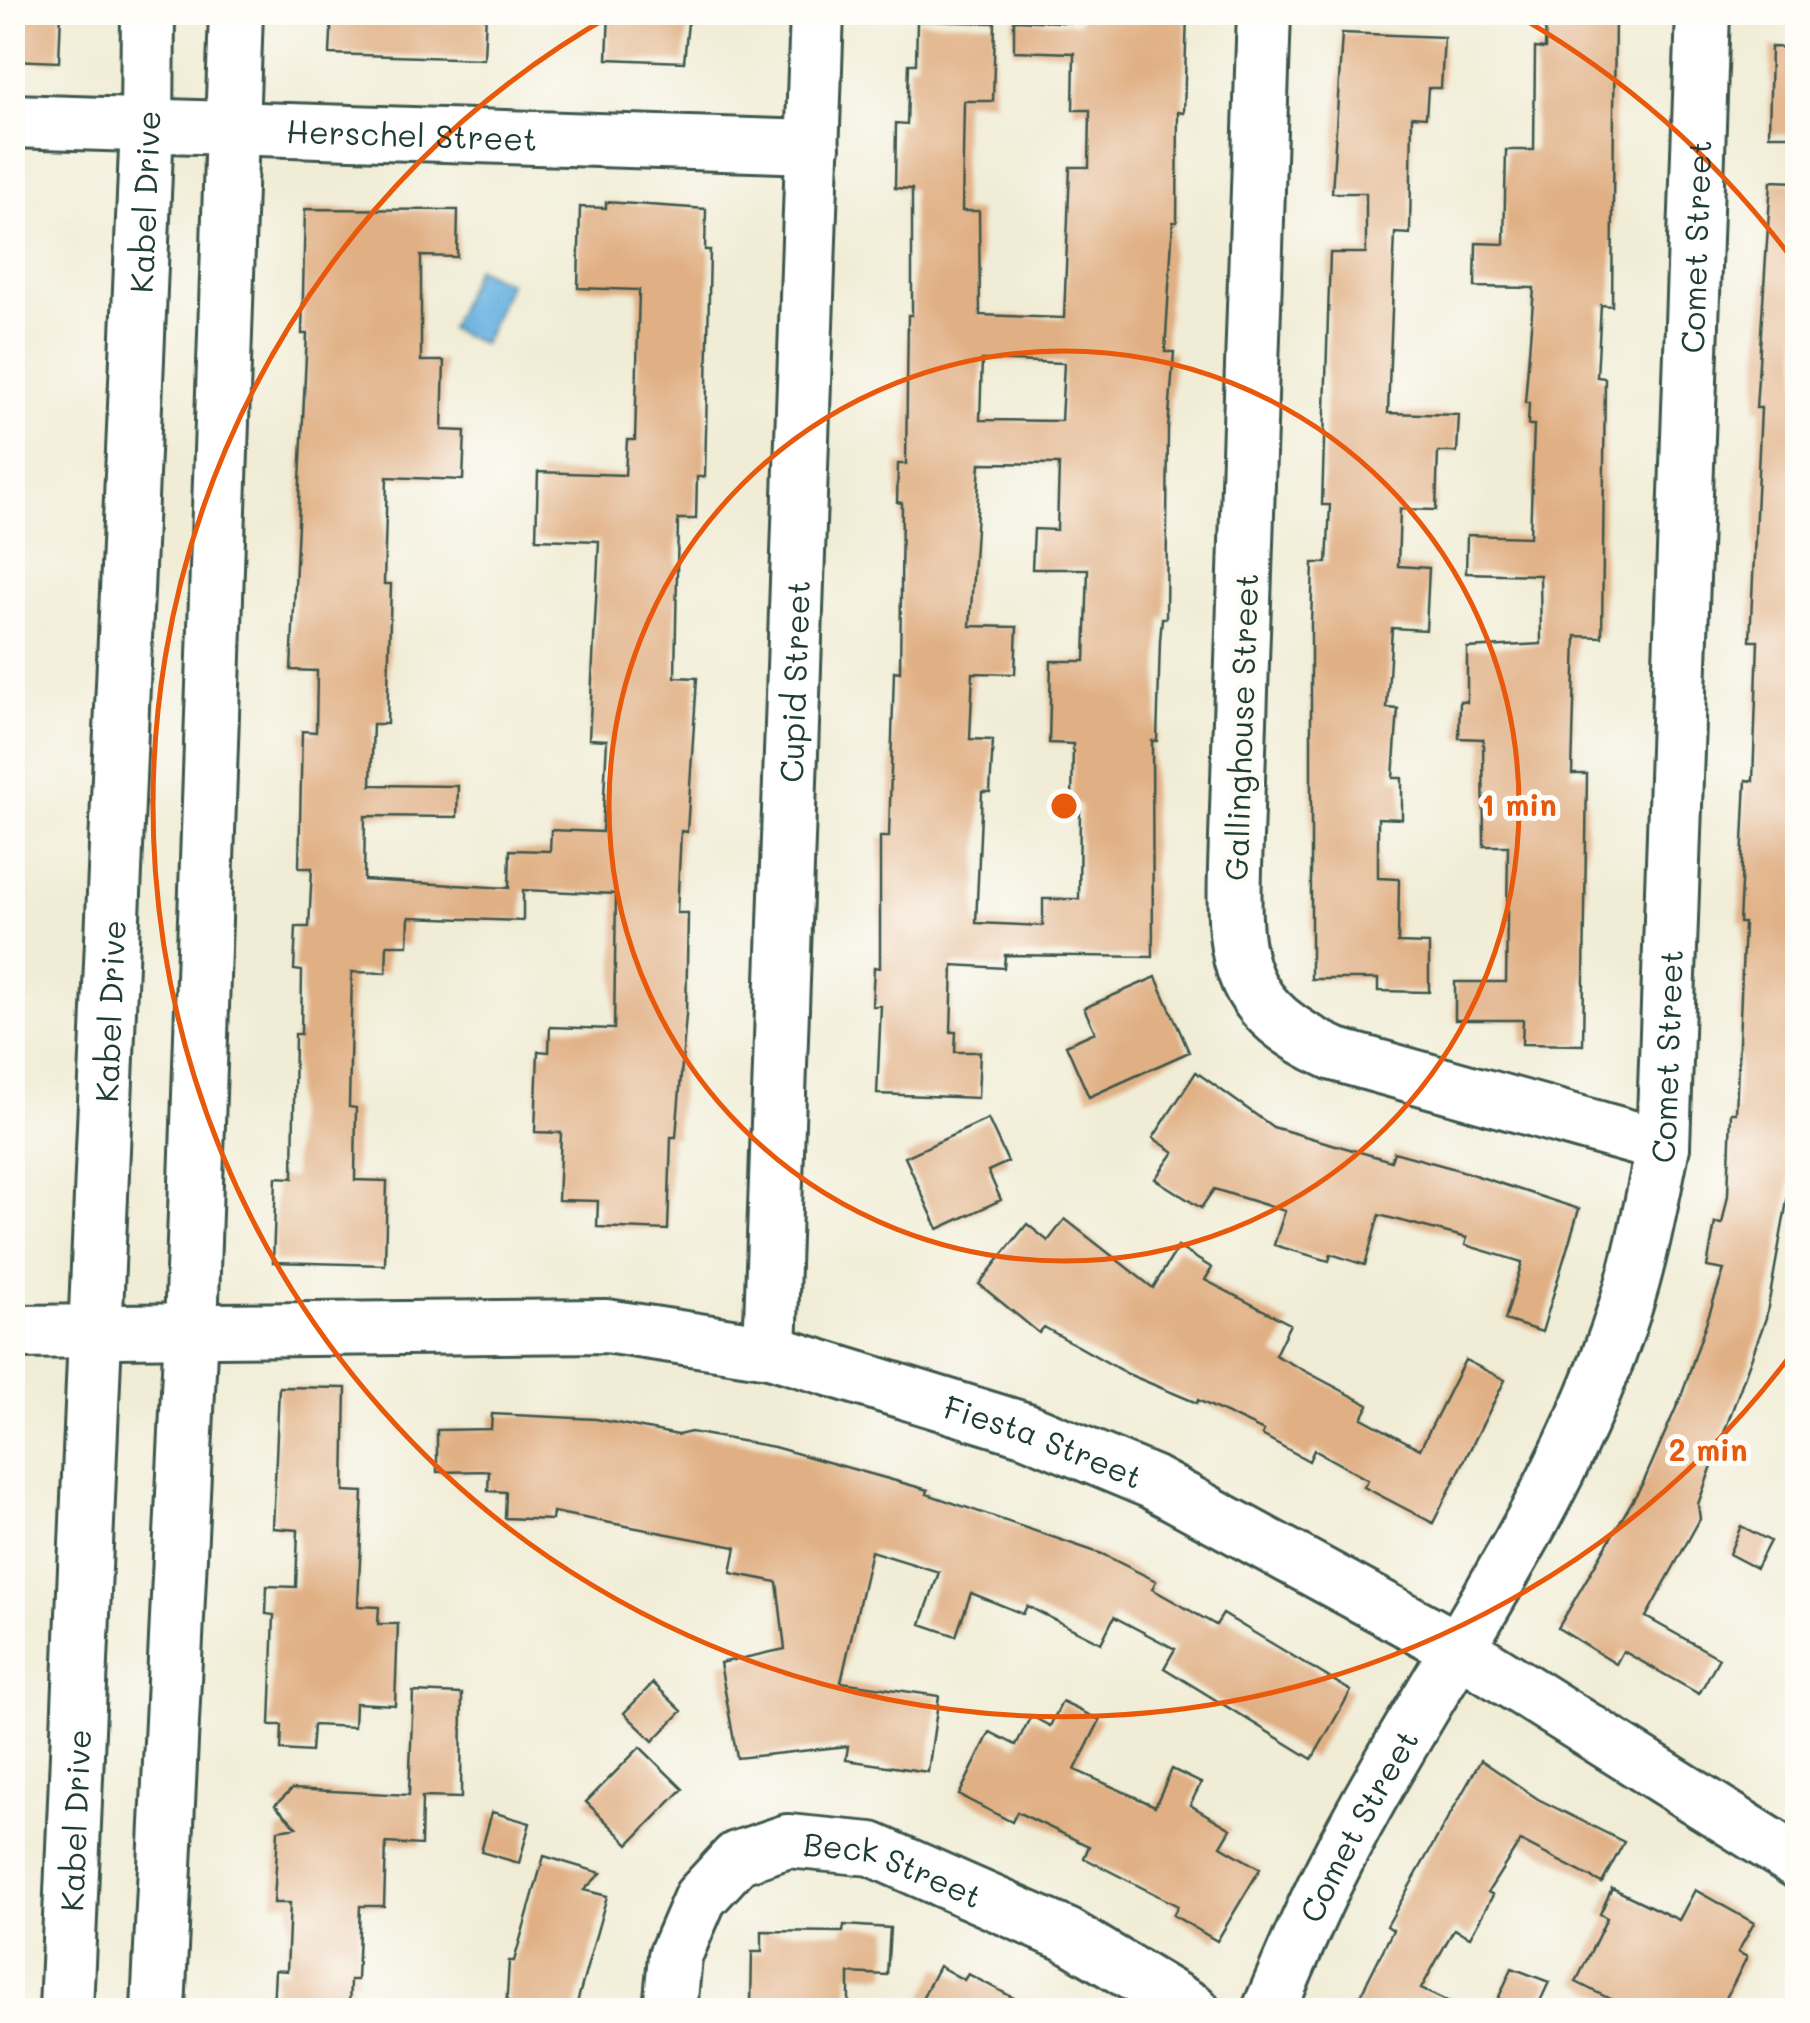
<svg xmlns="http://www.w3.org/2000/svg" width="1810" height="2023" font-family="Mali,sans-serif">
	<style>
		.water { fill: #6ab2e1; stroke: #44788a; stroke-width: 2.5 }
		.building { fill: #e0af83; fill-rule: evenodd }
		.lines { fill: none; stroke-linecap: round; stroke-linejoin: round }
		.minor-casing { stroke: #3e574c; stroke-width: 58 }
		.minor { stroke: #fff; stroke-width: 52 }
		.ring { fill: none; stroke: #e8590c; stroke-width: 5 }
		.labels { text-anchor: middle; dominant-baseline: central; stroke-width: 10; stroke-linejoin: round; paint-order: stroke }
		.street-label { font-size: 32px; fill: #1f3d34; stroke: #fdfcf7 }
		.centre { fill: #e8590c; stroke: #fdfcf7; stroke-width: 5 }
		.ring-label { font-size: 30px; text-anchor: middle; font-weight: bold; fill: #e8590c; stroke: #fdfcf7; stroke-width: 10; stroke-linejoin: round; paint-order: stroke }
	</style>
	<rect width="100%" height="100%" fill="#fdfcf7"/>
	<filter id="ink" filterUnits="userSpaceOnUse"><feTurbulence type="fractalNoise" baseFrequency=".01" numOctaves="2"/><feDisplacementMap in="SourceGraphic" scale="20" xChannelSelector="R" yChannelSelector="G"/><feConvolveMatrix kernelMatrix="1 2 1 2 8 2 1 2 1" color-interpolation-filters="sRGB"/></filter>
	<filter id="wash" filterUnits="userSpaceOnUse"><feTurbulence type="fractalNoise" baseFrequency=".0048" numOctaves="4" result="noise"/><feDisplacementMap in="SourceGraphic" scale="40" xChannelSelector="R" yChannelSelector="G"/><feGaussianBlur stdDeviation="2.25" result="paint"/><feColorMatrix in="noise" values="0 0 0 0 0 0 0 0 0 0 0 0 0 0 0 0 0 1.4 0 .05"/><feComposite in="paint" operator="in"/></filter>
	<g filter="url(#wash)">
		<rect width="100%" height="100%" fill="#f0ecd5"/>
		<!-- water -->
		<path class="water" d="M476 268 509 283 483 344 449 329Z"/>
		<g id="blocks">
			<!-- building -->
			<path class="building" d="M12 12H61L59 62 12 60Z
				M332 12H486L484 59 330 54Z
				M609 12H689L684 62 607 59Z
				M1079 12H1187L1184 113 1178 112 1177 222H1173L1165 352H1174L1168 429 1166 618H1162L1160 641 1157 741H1152L1153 957 1005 955 1004 968 953 965 951 1032H956L955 1052H980L978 1098 877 1094 881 1006H872L874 967 880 968V837H889L894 671 900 672 902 503 897 502 898 464H906L908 315H912V189L895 188 896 123 907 124 909 64H916L917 21 995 23 993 101H964L962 211H979L980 315 1064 318 1070 167H1089L1090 110H1073L1074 53 1014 51V20L1079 23ZM982 360 1064 363 1061 421 980 420ZM980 463 1059 464 1057 530 1034 529 1032 569H1088L1085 661H1051L1049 743 1073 744 1072 805H1080L1079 899H1043V926L976 923 982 792H990L993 740 970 739 973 673 1015 674 1017 627 970 626Z
				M1546 12H1615L1612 306 1601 305 1597 377 1605 378 1602 637 1576 636 1572 774H1587L1583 1045 1522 1044 1523 1020H1455V982H1506L1508 846H1484L1483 739 1459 738 1460 701 1467 702V648L1541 644 1540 575 1466 573 1467 535 1530 537 1534 425H1528L1529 403H1525L1534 288 1475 287 1476 243 1504 244 1506 150H1534L1535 48 1545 49Z
				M1342 33 1444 37 1441 88H1428L1426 117 1412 116 1410 234 1395 233 1388 413 1459 415 1457 452H1438L1436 510 1400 509 1398 566 1429 568 1426 630 1392 628 1387 708 1398 709 1393 778H1402V819L1378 818V878L1399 879 1398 943 1429 944V992L1378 991V979H1311V624L1313 563H1327L1330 505H1322L1330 253H1366V193H1332Z
				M1771 47 1798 48V135H1769Z
				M1771 181 1798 182V1091L1792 1173 1766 1318 1698 1504 1700 1519 1646 1617 1719 1658 1699 1694 1623 1651 1616 1664 1558 1628 1644 1481 1682 1394 1724 1270 1707 1267 1715 1223 1722 1224 1728 1195 1731 1113H1736L1744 923H1739L1741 883 1746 780 1753 781 1758 641H1750L1761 408H1756Z
				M606 202 706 209 705 250H710L705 477H697L696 519H678L675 677 697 678 687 832 681 831 677 913H688L686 1015 676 1137H671L668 1230 597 1227 598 1201 558 1200 561 1133 535 1132 538 1051 549 1052 550 1027 614 1029 616 894 523 890V921L409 917 408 945H387L386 973 352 972 349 1107 356 1108 355 1180 387 1181 385 1265 273 1262 276 1177 293 1178 295 1034H301L302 971 294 970 296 927H309L312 868H299L302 731 316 732 317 671 291 670 307 334H302L305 209 458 210 457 257 421 256V361H444L442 430 465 431 463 480 387 477 384 584H391L387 724H373L371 785 458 786 457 817 365 816 364 880 509 888 510 850 550 851 551 830 602 832 607 740 589 739 599 541 536 539 538 472 625 475 627 440H635L639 290 578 288 580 207 606 208Z
				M1156 977 1189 1052 1089 1097 1066 1045 1095 1032 1084 1008Z
				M1196 1072 1273 1127 1391 1161 1394 1152 1459 1170 1579 1209 1542 1332 1505 1320 1522 1262 1465 1245 1467 1238 1379 1215 1365 1265 1331 1254 1329 1261 1274 1245 1285 1211 1214 1189 1201 1208 1155 1179 1174 1152 1153 1138Z
				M988 1119 1008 1162 988 1171 1001 1200 938 1229 905 1157Z
				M1065 1219 1153 1288 1178 1247 1212 1268 1205 1280 1290 1324 1275 1355 1369 1405 1362 1418 1420 1449 1465 1360 1505 1380 1433 1523 1364 1487 1368 1480 1314 1450 1309 1461 1262 1435 1264 1431 1198 1400 1197 1403 1128 1374 1044 1327 1039 1333 979 1284 1027 1224 1048 1241Z
				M279 1387 346 1388 344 1491 363 1492 358 1606 379 1607 378 1624H398L395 1705 355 1703 354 1727 313 1725 311 1752 281 1750 282 1725H270L274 1615 266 1614 267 1586 296 1587 298 1530 273 1528Z
				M492 1414 596 1419 678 1435 691 1432 774 1447 928 1490 927 1494 1102 1554 1156 1581 1152 1589 1216 1625 1223 1614 1351 1691 1312 1759 1164 1668 1175 1649 1114 1617 1101 1643 1027 1606 1023 1614 971 1593 956 1636 921 1624 939 1572 871 1551 841 1682 939 1696 928 1772 846 1760 848 1746 737 1758 720 1663 785 1649 777 1582 731 1573 736 1547 553 1512 552 1520 505 1518 506 1492 488 1491 489 1471 437 1472V1430L491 1429Z
				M1741 1526 1770 1541 1756 1568 1729 1554Z
				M653 1683 682 1711 653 1741 624 1713Z
				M413 1692 462 1694 461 1798 422 1797 421 1845 386 1843 384 1906H360L357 1980H350L349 2010H273L275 1970 287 1971 290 1903H274L278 1830 297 1827 275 1805 292 1789 409 1795Z
				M1062 1702 1100 1720 1075 1770 1155 1806 1172 1769 1201 1783 1190 1805 1231 1829 1221 1846 1260 1869 1217 1941 1173 1915 1178 1906 1084 1858 1089 1846 1017 1812 1012 1822 959 1795 990 1732 1016 1745 1031 1716 1050 1726Z
				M640 1747 683 1789 629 1844 586 1802Z
				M1481 1760 1538 1799 1624 1842 1602 1883 1520 1841 1488 1892 1493 1895 1470 1937 1454 1929 1421 1989 1465 2010H1353L1393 1930 1387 1926Z
				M492 1812 530 1823 519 1863 481 1852Z
				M544 1856 601 1873 584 1890 607 1896 575 2010H506L509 1961H514Z
				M1612 1888 1679 1920 1695 1890 1754 1923 1738 1952 1747 1957 1720 2010H1632L1576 1982 1607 1918 1600 1914Z
				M844 1925 890 1928 887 1975 849 1973V2007L751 2006 752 1952H762V1931L843 1932Z
				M939 1966 964 1980 968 1974 1037 2010H916Z
				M1512 1968 1549 1982 1536 2010H1493Z"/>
		</g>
	</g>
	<g filter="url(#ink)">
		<use href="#blocks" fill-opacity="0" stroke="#3e574c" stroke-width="2.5"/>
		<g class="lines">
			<!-- minor casing -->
			<g class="minor-casing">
				<g id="minor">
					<path d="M1264 12 1235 868C1232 964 1239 1011 1334 1054L1663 1146"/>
					<path id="s1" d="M12 121 813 147"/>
					<path id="s2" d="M12 1332 606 1326 770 1351 1027 1430 1152 1482 1459 1649 1798 1862"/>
					<path id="s3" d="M770 1351 817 12"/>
					<path id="s4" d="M66 2010 147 126 148 12"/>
					<path d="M158 2010 191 1329 236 12"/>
					<path id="s5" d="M670 2010 675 1956 700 1898 737 1858 788 1841 871 1849 1067 1935 1193 2010"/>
					<path id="s6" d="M1269 2010C1289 1964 1308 1917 1331 1872 1426 1683 1561 1513 1625 1308 1642 1255 1652 1200 1663 1146L1703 12"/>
				</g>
			</g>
			<!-- minor -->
			<use href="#minor" class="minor"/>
		</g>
	</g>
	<!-- distance rings -->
	<g class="ring">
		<circle cx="1064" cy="806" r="455"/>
		<path d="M1796 1348A911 911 0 1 1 615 13M1513 13A911 911 0 0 1 1796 264"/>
	</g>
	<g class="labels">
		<!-- street labels -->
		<g class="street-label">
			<text stroke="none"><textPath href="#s1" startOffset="400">Herschel Street</textPath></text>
			<text stroke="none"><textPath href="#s4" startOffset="1810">Kabel Drive</textPath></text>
			<text stroke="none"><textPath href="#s6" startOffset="1855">Comet Street</textPath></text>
			<text stroke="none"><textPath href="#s3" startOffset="670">Cupid Street</textPath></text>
			<text transform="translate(1240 727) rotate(-88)">Gallinghouse Street</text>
			<text stroke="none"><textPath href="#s4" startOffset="1000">Kabel Drive</textPath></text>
			<text stroke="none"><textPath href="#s6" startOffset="1045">Comet Street</textPath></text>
			<text stroke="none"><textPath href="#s2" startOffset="1048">Fiesta Street</textPath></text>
			<text stroke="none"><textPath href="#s4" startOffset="190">Kabel Drive</textPath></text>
			<text stroke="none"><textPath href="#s6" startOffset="205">Comet Street</textPath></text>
			<text stroke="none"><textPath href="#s5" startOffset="335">Beck Street</textPath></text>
		</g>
	</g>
	<circle cx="1064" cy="806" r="15" class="centre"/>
	<g class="ring-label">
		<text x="1519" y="816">1 min</text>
		<text x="1708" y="1461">2 min</text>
	</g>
	<!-- margin -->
	<rect width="1810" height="2023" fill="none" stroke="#fdfcf7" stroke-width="50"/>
</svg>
